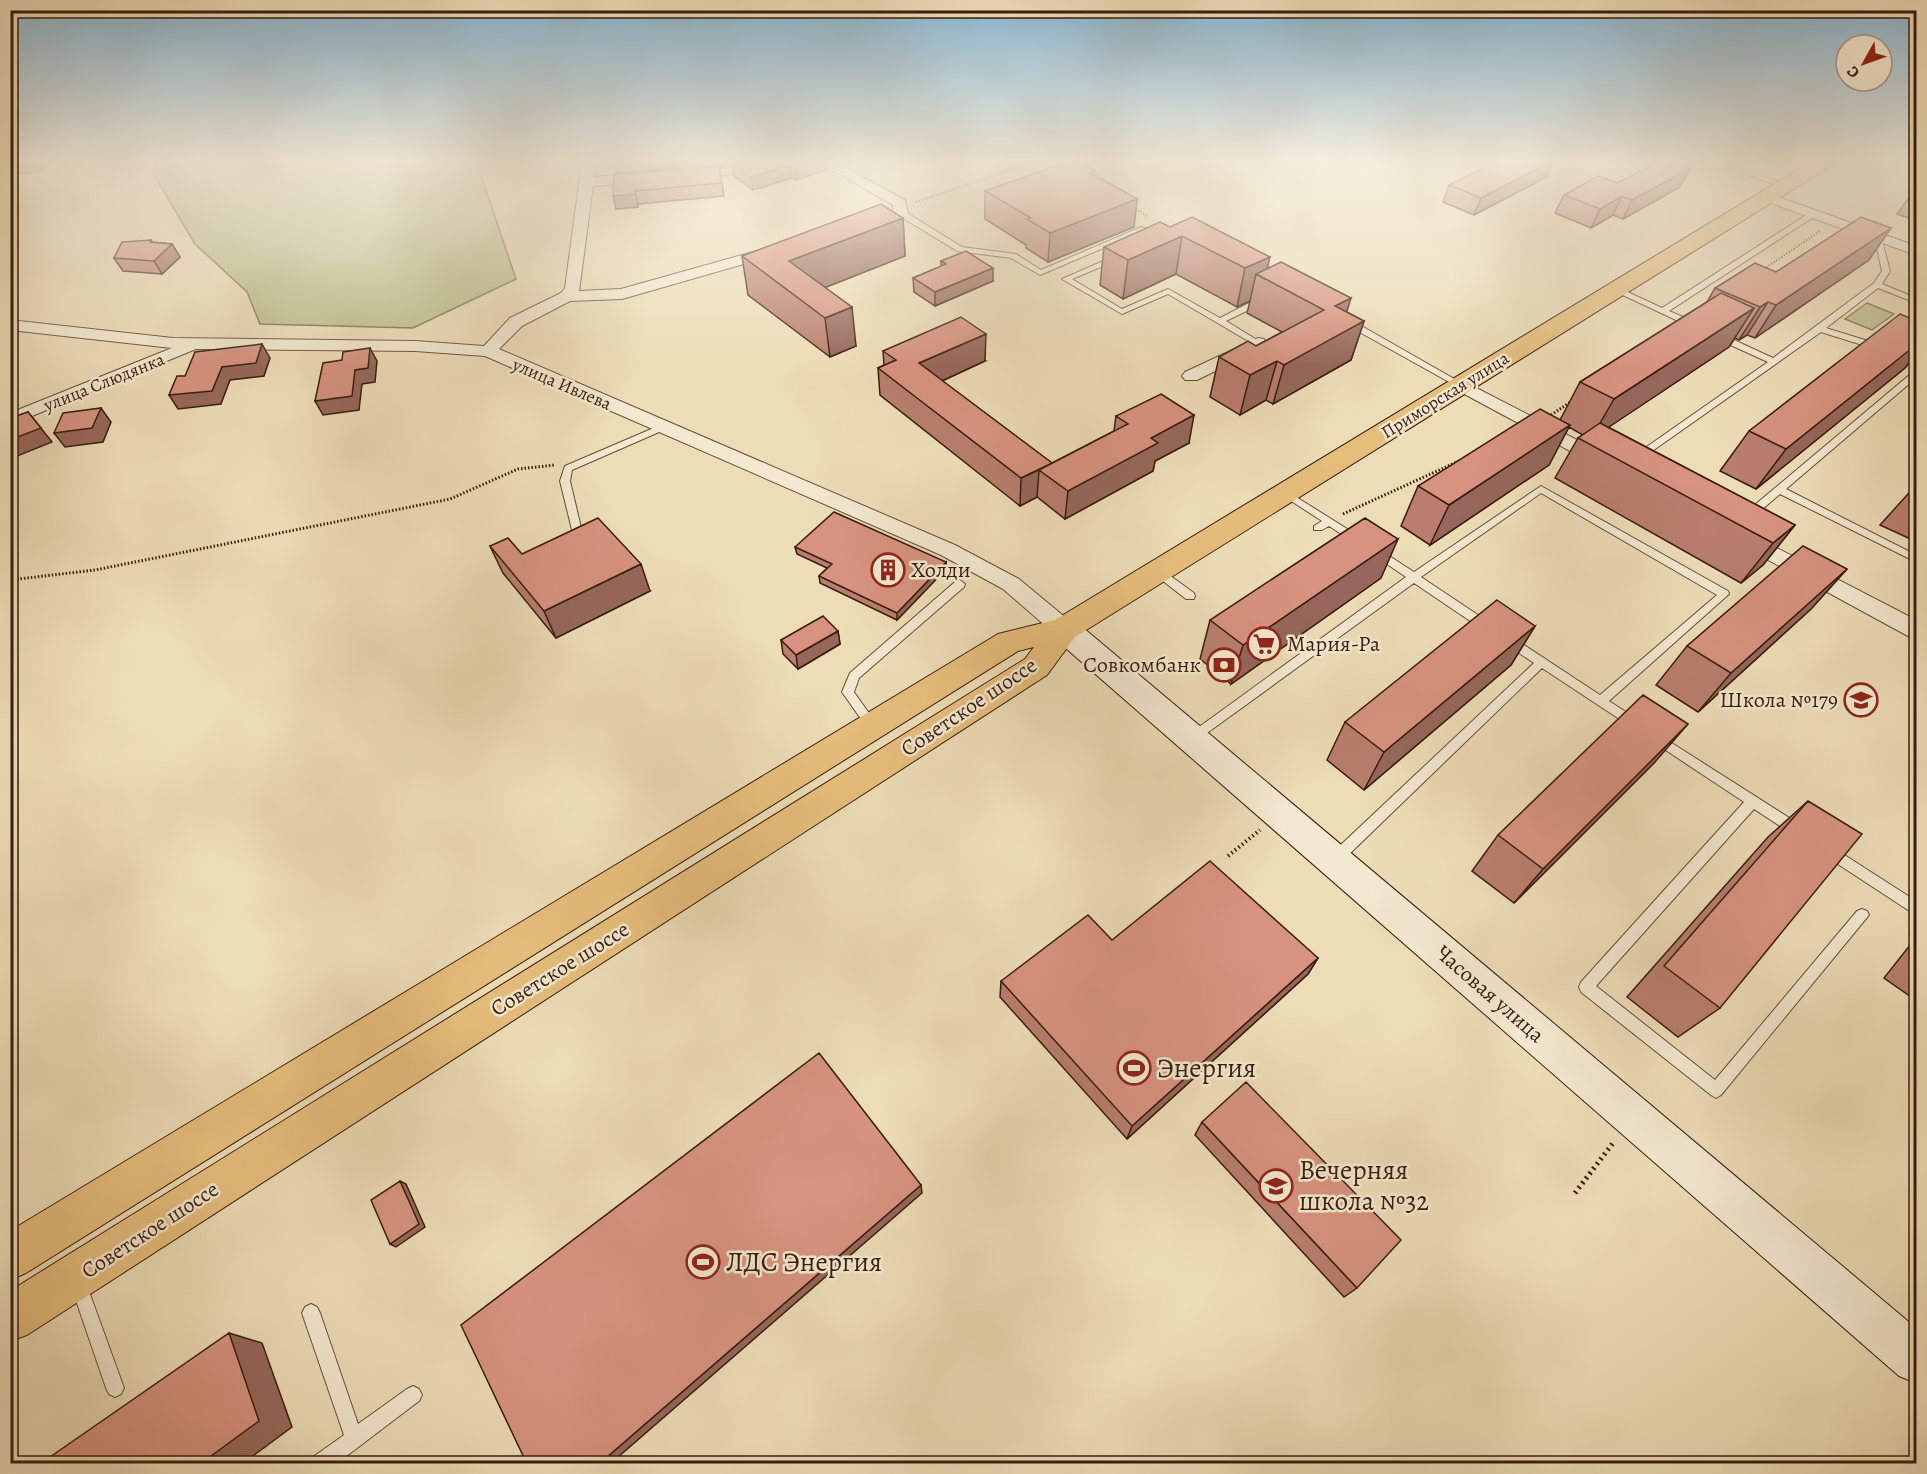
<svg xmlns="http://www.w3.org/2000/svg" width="1927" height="1474" font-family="Alegreya,serif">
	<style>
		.green { fill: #bcc08c; stroke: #7a6e4e; stroke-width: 1.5 }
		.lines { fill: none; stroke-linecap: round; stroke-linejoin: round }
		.service-casing { stroke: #664c39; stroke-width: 2 }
		.minor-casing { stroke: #664c39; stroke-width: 2 }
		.secondary-casing { stroke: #391c0f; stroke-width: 2 }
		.trunk-casing { stroke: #391c0f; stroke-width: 2 }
		.path-far3 { stroke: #391c0f; stroke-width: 2; stroke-dasharray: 1 2; stroke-linecap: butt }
		.path-far2 { stroke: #391c0f; stroke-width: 3; stroke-dasharray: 1.5 2; stroke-linecap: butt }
		.path-far1 { stroke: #391c0f; stroke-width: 4; stroke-dasharray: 1.5 3; stroke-linecap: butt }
		.path { stroke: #391c0f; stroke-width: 5; stroke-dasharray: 2 4; stroke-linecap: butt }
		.service { fill: #f3e9d0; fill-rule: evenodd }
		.minor { fill: #f3e9d0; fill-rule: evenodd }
		.secondary { fill: #f3e9d0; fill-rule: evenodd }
		.trunk { fill: #e6be7c; fill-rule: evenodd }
		.wall { fill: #b97e6e; stroke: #391c0f; stroke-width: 1.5 }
		.shaded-wall { fill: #96675a; stroke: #391c0f; stroke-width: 1.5 }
		.building { fill: #d79380; stroke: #391c0f; stroke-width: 1.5 }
		.labels { text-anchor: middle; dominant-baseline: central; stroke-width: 5; stroke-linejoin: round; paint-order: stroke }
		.far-street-label { font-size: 18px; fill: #391c0f; stroke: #f3e9d0 }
		.poi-label { font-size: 22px; fill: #391c0f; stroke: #f3e9d0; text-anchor: start }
		.street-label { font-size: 22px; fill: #391c0f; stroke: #f3e9d0 }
		.near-poi-label { font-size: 27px; fill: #391c0f; stroke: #f3e9d0; text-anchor: start }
	</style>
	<rect width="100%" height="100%" fill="#edddb7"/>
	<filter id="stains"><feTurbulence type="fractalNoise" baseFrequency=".00333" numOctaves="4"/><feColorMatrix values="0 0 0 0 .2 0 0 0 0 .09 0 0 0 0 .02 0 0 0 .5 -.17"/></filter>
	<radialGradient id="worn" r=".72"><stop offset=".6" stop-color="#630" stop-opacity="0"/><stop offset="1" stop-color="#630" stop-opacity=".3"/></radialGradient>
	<!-- green -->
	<path class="green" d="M156 161H483L477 164 516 279 413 328 260 324 247 292 195 244 154 175Z
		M1867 303 1894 314 1872 330 1845 319Z"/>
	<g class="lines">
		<!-- service casing -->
		<g class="service-casing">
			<path id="service" d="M1710 161H1719L1789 186 1783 187Z
				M898 211H904L962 247 1016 254 1041 270 1141 227 1148 229 1040 275 1011 258 957 251 898 215Z
				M1811 212 1818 214 1669 311 1697 323V327H1691L1612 290 1619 288 1662 308Z
				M1874 235 1881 237 1890 271 1882 284 1916 298V303L1878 288 1826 328 1881 345V349H1875L1821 332 1641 459H1635V455L1768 362 1715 338V334H1721L1773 358 1874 283 1882 271Z
				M1117 255H1120V259L1072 279 1122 309 1168 289 1220 318 1259 298H1265V302L1226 321 1262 343 1255 345 1168 294 1122 314 1062 279Z
				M1345 320H1351L1465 385 1461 388 1458 387 1345 324Z
				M1913 372H1916V378L1786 489 1916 555V562L1780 494 1752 518H1744V514Z
				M663 424 666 425V429L572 470 570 481 583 536 578 539 574 538 560 481 565 466Z
				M1541 486 1728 591 1729 594 1609 701 1638 720 1640 723 1638 726H1630L1542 668 1339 864 1334 866 1329 864 1327 860 1329 856 1534 663 1504 643 1502 640 1504 637H1512L1600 695 1717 595 1541 493 1421 577 1490 623 1492 626 1490 629H1482L1414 583 1196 741H1188L1186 738 1188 735 1406 577 1372 554 1371 552 1372 550H1380L1414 572Z
				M1285 490 1360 537V541H1352L1329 526 1322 530H1314V526L1322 521 1282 495 1280 493Z
				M1158 567 1194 593 1195 596 1194 599H1186L1154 574 1153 571Z
				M960 580 965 584 964 587 859 678 854 692 878 726 876 729H868L842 692 850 673 956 581Z
				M1656 733 1802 826 1803 830 1802 834 1797 835 1792 834 1754 809 1596 986 1715 1080 1857 911 1862 909 1867 911 1869 915 1721 1095 1716 1098 1711 1095 1581 992 1579 987 1581 982 1744 802 1652 741 1650 738 1652 735Z
				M1829 845 1916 901V914L1911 912 1824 855 1822 851 1824 847Z
				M78 1275 84 1277 86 1283 124 1388 121 1394 115 1397 109 1394 106 1388 70 1283 72 1277Z
				M311 1304 317 1307 320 1313 358 1424 407 1389 413 1386 419 1389 422 1395 419 1401 336 1464H311L313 1457 344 1435 302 1313 305 1307Z"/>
		</g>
		<!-- minor casing -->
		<g class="minor-casing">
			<path id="minor" d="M582 161H596L594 177 644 174 651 178 644 182 593 186 579 291 621 289 774 246 782 251 779 254 622 299 570 301 522 326 499 349 955 545 1019 579 1072 623 1075 629 1072 635 1064 637 1056 635 1003 589 941 555 485 356 415 351 196 349 10 425V413L172 348 10 330V320L173 338 415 341 484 346 510 318 561 293 565 288Z
				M749 161H769L767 164C749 169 695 188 681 174L688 170 726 168Z
				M817 161H833L905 200 908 213 906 216 868 227 863 226 861 223 863 220 893 211V205Z
				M1767 193 1916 246V255L1762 200 1760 197 1762 194Z
				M1258 338 1264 339 1266 343 1264 347 1197 380H1185L1182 376 1185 372Z
				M1461 380 1610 457 1613 461 1610 465H1596L1455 389 1452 385 1455 381Z
				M1744 531 1916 620V638L1908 636 1737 543 1734 538 1737 533Z"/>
		</g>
		<!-- secondary casing -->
		<g class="secondary-casing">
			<path id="secondary" d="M1064 618 1075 621 1916 1328V1383L1899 1376 1053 637 1049 629 1053 621Z"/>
		</g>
		<!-- trunk casing -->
		<g class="trunk-casing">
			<path id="trunk" d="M1812 161H1834L1832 165 1075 637 1047 675 27 1335 10 1341V1291L1025 659 1034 647 1018 651 26 1273 10 1280V1231L998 634 1055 620Z"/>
		</g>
		<!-- path-far3 -->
		<path class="path-far3" d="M1042 161 1057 169
			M916 202 1037 161
			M1133 207 1147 216
			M1764 269 1820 231"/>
		<!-- path-far2 -->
		<path class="path-far2" d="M1551 415 1572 401
			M1343 514 1459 461
			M10 580 95 570 450 499 518 469 555 465"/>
		<!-- path-far1 -->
		<path class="path-far1" d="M1228 856 1260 830"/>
		<!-- path -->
		<path class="path" d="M1575 1193 1613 1143"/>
		<!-- service -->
		<use href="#service" class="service"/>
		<!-- minor -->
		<use href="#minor" class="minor"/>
		<!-- secondary -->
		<use href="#secondary" class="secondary"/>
		<!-- trunk -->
		<use href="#trunk" class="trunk"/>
	</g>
	<!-- wall -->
	<path class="wall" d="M614 161H742L719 166 724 196 638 204V207L616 209 617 173Z
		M742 161H825L826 170 796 180 792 178 753 190 734 176 732 164Z
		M837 161H853L844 164Z
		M1553 161 1547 177 1474 215 1443 202 1449 185Z
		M1690 169 1680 187 1623 219 1613 215 1591 228 1555 213 1564 195Z
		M1095 171V175L1137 199 1134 227 1048 262 1026 248V245L985 219V191Z
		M1917 186V221L1897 214Z
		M903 218 905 256 825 287 856 346 830 357 748 295 742 256Z
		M1170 227 1267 269 1364 321 1351 360 1273 404 1266 400 1240 415 1210 397 1219 357 1256 346 1282 332 1247 313 1250 301 1237 307 1176 274 1123 299 1100 285 1104 247Z
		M151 240 152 242 172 244 180 257 162 274 123 271 114 258Z
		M1869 260 1755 338 1747 335 1739 340 1735 338 1729 347 1608 427 1795 525 1763 565 1741 583 1555 478 1578 438 1583 435 1569 427 1549 465 1430 545 1401 526 1418 486 1560 420 1580 382 1707 302 1715 288 1776 272Z
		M941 261 993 281 935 306 914 292 913 278 941 267Z
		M1917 321V353L1905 368 1756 489 1720 471 1749 431Z
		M883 351 985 361 942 381 1052 463 1114 431 1116 416 1189 443 1155 461 1153 471 1065 519 1037 497 1020 506 880 395 878 368 884 365Z
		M1917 484V542L1880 525Z
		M490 546 522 554 650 591 556 638 503 573Z
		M795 547 946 562V569L897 620 820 583 819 576 827 568 797 554Z
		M1847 569 1811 609 1698 712 1656 685 1687 646Z
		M1381 578 1231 684 1200 659 1210 620Z
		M1535 626 1511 665 1364 790 1327 760 1345 722Z
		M838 631 840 644 798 669 783 654 781 640Z
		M1655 762 1514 903 1472 871 1498 835Z
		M1808 801 1720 1008 1678 1037 1627 997 1768 837Z
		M1112 940 1318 958 1308 974 1127 1139 1000 997 1001 981Z
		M1917 941V1001L1884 978 1910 945Z
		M1202 1122 1357 1288 1344 1297 1195 1135Z"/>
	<!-- shaded-wall -->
	<path class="shaded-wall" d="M10 161H48L40 172 14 174 10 169Z
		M719 161H742L720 166Z
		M815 161H825L826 170 796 180 794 168Z
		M843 161H853L844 164Z
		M1553 161 1547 177 1474 215 1481 198Z
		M790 165 792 178 753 190 751 177Z
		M1690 169 1680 187 1623 219 1632 200Z
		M635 191 638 207 616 209 613 196Z
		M1622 196 1613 215 1591 228 1600 209Z
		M1137 199 1134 227 1048 262 1050 233Z
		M903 218 905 256 799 298 789 261Z
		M1891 228 1869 260 1755 338 1776 305Z
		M1182 236 1176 274 1123 299 1128 260Z
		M172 244 180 257 162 274 154 261Z
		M1270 257 1265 279 1256 274 1250 301 1237 307 1245 268Z
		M993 268V281L935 306V292Z
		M1351 298 1340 334 1364 321 1351 360 1273 404 1284 365 1335 306Z
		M1768 302 1747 335 1739 340 1760 307Z
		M852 307 856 346 830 357 825 318Z
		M1754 308 1729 347 1591 439 1614 399Z
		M986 334 985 361 920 391 919 363Z
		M262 344 270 358 264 376 230 380 221 404 178 409 169 395Z
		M1917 344V353L1905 368 1756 489 1786 449Z
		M370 348 377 361 375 382 362 384 359 410 323 415 315 401 355 370Z
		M1277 361 1266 400 1240 415 1250 375Z
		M101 408 111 422 103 442 65 447 54 433Z
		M28 412 52 442 10 459V440Z
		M1194 415 1189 443 1155 461 1153 471 1065 519 1068 491 1151 438Z
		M1570 425 1549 465 1430 545 1449 505Z
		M1039 470 1037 497 1020 506 1021 478Z
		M1795 525 1763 565 1741 583 1773 543Z
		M1398 539 1381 578 1231 684 1243 645Z
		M946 562V569L897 620V613Z
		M641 564 650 591 556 638 544 611Z
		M1847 569 1811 609 1698 712 1731 673Z
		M1535 626 1511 665 1364 790 1384 752Z
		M838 631 840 644 798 669 796 655Z
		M1688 724 1655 762 1514 903 1543 869Z
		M1318 958 1308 974 1127 1139 1132 1126Z
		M400 1181 406 1184 425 1227 396 1247 390 1244Z
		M921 1185 922 1193 610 1464H599Z
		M229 1333 262 1343 292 1427 242 1464H200Z"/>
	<!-- building -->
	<path class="building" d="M742 161H815L794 168 790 165 751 177 732 164Z
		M1069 161H1076L1095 171 1090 173 1137 199 1050 233 1027 219 1031 218 985 191Z
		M1497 161H1553L1481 198 1449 185Z
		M1661 161H1668L1690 169 1632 200 1622 196 1600 209 1564 195 1598 176 1618 183Z
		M719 166 722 183 635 191V194L613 196 614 174Z
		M881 204 903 218 789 261 852 307 825 318 742 256Z
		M1192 217 1270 257 1245 268 1182 236 1128 260 1104 247 1160 222 1170 227Z
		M1861 217 1891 228 1776 305 1768 302 1760 307 1715 288 1755 263 1776 272Z
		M151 240 150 242 172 244 154 261 114 258 122 242Z
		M966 251 993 268 935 292 913 278 946 264 941 261Z
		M1281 262 1351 298 1335 306 1364 321 1284 365 1277 361 1250 375 1219 357 1248 341 1256 346 1324 310 1256 274Z
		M1721 293 1754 308 1614 399 1580 382Z
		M1900 314 1917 321V344L1786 449 1749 431Z
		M961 317 986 334 919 363 1052 463 1021 478 878 368 896 360 883 351Z
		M262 344 256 363 222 367 212 391 169 395 177 376H185L195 352Z
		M370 348 368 368 355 370 352 396 315 401 323 363 342 360 343 352Z
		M1161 394 1194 415 1151 438 1158 443 1068 491 1039 470 1128 424 1116 416Z
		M101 408 92 428 54 433 63 413Z
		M1540 409 1570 425 1449 505 1418 486Z
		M28 412 41 428 10 440V418Z
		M1600 423 1795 525 1773 543 1578 438Z
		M834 512 946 562 897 613 819 576 832 564 795 547Z
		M598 518 641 564 544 611 490 546 508 538 522 554Z
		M1365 518 1398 539 1243 645 1210 620Z
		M1803 546 1847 569 1731 673 1687 646Z
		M1497 600 1535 626 1384 752 1345 722Z
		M823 616 838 631 796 655 781 640Z
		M1643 695 1688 724 1543 869 1498 835Z
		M1808 801 1862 834 1720 1008 1664 966Z
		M1210 861 1318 958 1132 1126 1001 981 1088 915 1112 940Z
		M819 1053 921 1185 599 1464H527L461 1325Z
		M1246 1082 1401 1240 1357 1288 1202 1122Z
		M400 1181 419 1224 390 1244 371 1200Z
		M229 1333 259 1421 200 1464H40Z"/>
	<!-- sky -->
	<linearGradient id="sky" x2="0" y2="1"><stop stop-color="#89b7d3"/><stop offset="0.44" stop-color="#f7f0df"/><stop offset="1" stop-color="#f7f0df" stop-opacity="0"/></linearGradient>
	<rect width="1927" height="367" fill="url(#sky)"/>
	<!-- icons -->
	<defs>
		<g id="building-ring" transform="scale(1.725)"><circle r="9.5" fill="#f3e9d0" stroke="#8f2418" stroke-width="1.5"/><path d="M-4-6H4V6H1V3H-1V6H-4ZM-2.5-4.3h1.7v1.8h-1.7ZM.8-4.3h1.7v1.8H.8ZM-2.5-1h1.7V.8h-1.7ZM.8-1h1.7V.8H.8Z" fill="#8f2418"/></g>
		<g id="supermarket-ring" transform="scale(1.725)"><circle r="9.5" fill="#f3e9d0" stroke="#8f2418" stroke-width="1.5"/><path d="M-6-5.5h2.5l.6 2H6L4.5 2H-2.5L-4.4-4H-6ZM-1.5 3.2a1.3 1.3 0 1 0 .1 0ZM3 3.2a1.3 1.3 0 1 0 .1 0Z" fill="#8f2418"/></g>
		<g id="bank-ring" transform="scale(1.725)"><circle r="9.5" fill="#f3e9d0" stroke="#8f2418" stroke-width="1.5"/><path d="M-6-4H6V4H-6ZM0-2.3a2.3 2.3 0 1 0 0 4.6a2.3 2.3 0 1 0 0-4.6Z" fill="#8f2418"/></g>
		<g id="school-ring" transform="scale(1.725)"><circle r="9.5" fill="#f3e9d0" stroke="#8f2418" stroke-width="1.5"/><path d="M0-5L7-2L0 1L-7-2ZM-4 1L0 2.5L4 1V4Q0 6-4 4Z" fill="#8f2418"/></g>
		<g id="stadium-ring" transform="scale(1.725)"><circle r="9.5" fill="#f3e9d0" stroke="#8f2418" stroke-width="1.5"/><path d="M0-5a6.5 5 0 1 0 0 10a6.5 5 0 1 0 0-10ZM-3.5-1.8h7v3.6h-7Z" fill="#8f2418"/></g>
	</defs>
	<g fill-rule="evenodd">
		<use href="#building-ring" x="888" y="570"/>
		<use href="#supermarket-ring" x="1264" y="644"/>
		<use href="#bank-ring" x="1224" y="665"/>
		<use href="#school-ring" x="1861" y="700"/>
		<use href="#stadium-ring" x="1134" y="1068"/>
		<use href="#school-ring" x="1276" y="1186"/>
		<use href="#stadium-ring" x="703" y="1262"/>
	</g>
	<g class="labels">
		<!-- far-street labels -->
		<g class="far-street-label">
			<text transform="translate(104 382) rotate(-22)">улица Слюдянка</text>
			<text transform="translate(562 384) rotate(23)">улица Ивлева</text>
			<text transform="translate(1445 395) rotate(-32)">Приморская улица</text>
		</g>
		<!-- poi labels -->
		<g class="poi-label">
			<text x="911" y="570">Холди</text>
			<text x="1287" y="644">Мария-Ра</text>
			<text x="1201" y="665" text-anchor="end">Совкомбанк</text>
			<text x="1838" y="700" text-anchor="end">Школа №179</text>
		</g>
		<!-- street labels -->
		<g class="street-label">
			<text transform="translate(969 707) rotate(-34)">Советское шоссе</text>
			<text transform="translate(560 969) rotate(-32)">Советское шоссе</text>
			<text transform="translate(1490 994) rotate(41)">Часовая улица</text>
			<text transform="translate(150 1230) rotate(-33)">Советское шоссе</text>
		</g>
		<!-- near-poi labels -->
		<g class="near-poi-label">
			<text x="1157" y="1068">Энергия</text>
			<text x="1299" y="1170">Вечерняя<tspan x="1299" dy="31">школа №32</tspan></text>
			<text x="726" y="1262">ЛДС Энергия</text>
		</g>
	</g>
	<!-- margin -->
	<rect width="1927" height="1474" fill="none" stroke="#edddb7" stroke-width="36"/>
	<rect x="12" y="12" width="1903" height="1450" fill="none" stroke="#391c0f" stroke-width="3"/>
	<rect x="18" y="18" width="1891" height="1438" fill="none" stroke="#391c0f" stroke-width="1.5"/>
	<!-- north arrow -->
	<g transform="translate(1864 63) rotate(230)"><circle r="28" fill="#f3e9d0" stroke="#a99783" stroke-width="1.5"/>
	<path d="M0-4.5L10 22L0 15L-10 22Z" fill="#8f2418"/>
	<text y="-9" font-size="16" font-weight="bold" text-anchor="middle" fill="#391c0f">С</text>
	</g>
	<rect width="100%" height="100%" filter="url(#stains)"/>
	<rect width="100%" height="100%" fill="url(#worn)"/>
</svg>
